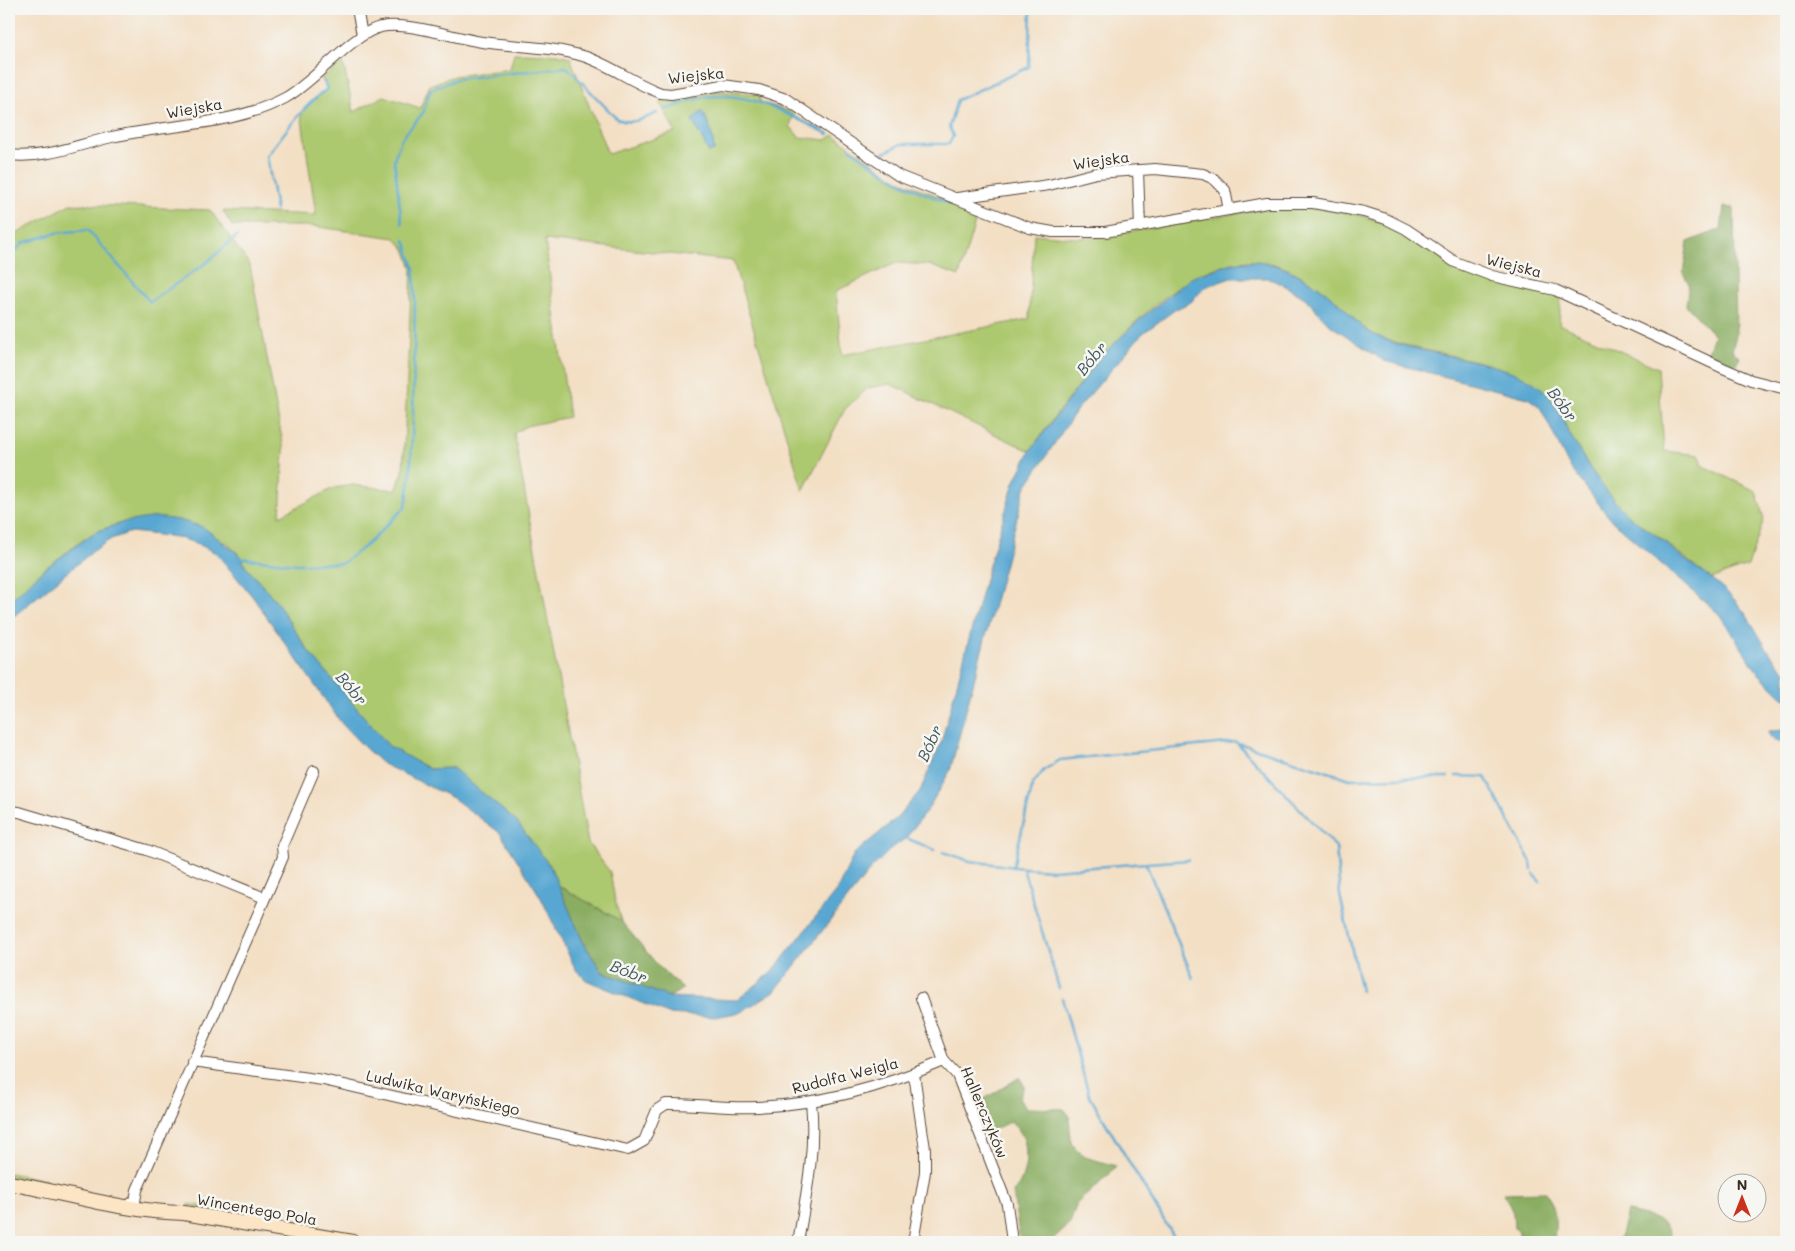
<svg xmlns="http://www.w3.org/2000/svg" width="1795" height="1251" font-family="Mali,sans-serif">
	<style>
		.green { fill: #adc96f; stroke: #747a46 }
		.forest { fill: #8aad62; stroke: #626c40 }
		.water { fill: #58a7d2; stroke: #4a6878 }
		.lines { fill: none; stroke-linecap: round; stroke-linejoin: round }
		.stream { stroke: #58a7d2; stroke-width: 2.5 }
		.street-casing { stroke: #574537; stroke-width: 12 }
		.secondary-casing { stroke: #574537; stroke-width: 16 }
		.street { stroke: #fff; stroke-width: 10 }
		.secondary { stroke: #fce5c4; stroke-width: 14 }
		.labels { text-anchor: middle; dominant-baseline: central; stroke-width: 5; stroke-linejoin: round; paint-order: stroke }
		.street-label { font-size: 15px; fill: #3b2a1e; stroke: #f6f6f2 }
		.water-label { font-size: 16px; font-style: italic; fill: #45565d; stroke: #f6f6f2 }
	</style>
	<rect width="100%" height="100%" fill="#f6f6f2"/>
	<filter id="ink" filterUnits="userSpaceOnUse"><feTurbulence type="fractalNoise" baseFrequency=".02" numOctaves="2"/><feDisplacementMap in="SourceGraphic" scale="10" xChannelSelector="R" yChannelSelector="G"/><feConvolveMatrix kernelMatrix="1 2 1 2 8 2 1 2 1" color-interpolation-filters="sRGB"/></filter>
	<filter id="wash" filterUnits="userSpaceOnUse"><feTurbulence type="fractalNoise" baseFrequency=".0096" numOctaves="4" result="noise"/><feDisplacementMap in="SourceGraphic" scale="20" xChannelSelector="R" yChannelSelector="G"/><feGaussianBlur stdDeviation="1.12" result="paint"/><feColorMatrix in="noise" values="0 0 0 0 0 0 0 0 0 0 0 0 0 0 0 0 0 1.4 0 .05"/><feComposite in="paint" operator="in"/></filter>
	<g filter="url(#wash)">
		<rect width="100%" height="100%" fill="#f3dfc4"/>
		<!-- green -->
		<path class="green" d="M514 53 557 54 570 57 608 154 675 132 661 104V100L666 98 699 96 716 91 758 94 761 102 794 113 790 126 799 137 826 140 834 135 896 179 978 212 959 276 929 265 896 263 836 291 842 355 1029 319 1034 234 1077 238 1098 237 1268 208C1317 206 1366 210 1408 235 1430 248 1449 265 1472 275 1501 288 1532 288 1561 298L1559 324 1658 368 1664 451 1700 455 1703 466 1756 491 1764 519 1748 566 1711 579C1693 565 1677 551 1659 537 1652 532 1643 529 1636 523 1618 510 1604 488 1591 469 1583 457 1575 444 1568 431 1564 422 1561 410 1555 403 1520 359 1441 358 1391 341 1364 333 1360 324 1342 306 1326 291 1303 275 1283 267 1188 228 1076 386 1030 451L890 384 868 388 845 409 803 491 733 261 545 240 569 417 526 426 514 433 588 843 610 872 615 901 621 921 557 885 550 866 453 768 429 769 389 747 328 676 309 652 276 601 245 566 241 556 227 543 124 522 95 532 76 545 43 570 9 602V238L70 204 210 210 250 265 284 450 280 516 334 488 353 485 396 490 403 472 412 268 405 249 395 238 312 226H232L223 211 316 215 301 113 313 100 327 89 321 78 343 63 354 112 384 96 420 108 430 85 454 76 510 69Z
			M9 1173 47 1180 40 1182 9 1177Z
			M189 1204 219 1209 222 1212 189 1207Z
			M251 1214 280 1219 279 1223 250 1218Z
			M287 1220 320 1226 310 1228 286 1224Z"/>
		<!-- forest -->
		<path class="forest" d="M1724 207 1734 208 1736 335 1732 350 1740 358 1733 368 1708 353 1714 335 1686 305 1689 284 1683 273 1688 242 1721 229Z
			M557 885 621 921 660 968 683 989 669 997 602 972 584 944Z
			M1020 1077 1024 1086 1019 1099 1027 1108 1064 1109 1069 1115 1071 1143 1085 1157 1116 1166 1107 1177 1077 1203 1070 1224 1051 1242H1020L1013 1192C1026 1181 1029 1153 1023 1137 1020 1131 1015 1126 1011 1121L983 1135 973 1106Z
			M1545 1192C1557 1208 1556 1223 1554 1242H1519V1231L1514 1228 1513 1213 1504 1193Z
			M1627 1211C1644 1218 1673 1216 1671 1242H1614L1621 1235Z"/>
		<!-- water -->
		<path class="water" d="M702 111C710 123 713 136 714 151L709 153 692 120Z
			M1255 261C1288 265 1317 283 1341 305 1353 316 1357 325 1371 333 1420 359 1499 355 1540 387 1554 398 1560 415 1568 431 1581 455 1596 479 1614 500 1627 517 1641 524 1657 536 1666 542 1674 551 1683 558 1702 572 1723 585 1738 604 1756 625 1765 653 1786 671V700L1759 674 1719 614 1612 521 1569 466 1540 407 1528 398 1384 361 1330 325 1305 298 1282 284 1267 278H1231L1205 287 1191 302 1176 309 1142 334 1076 411 1025 488 950 771 928 809 906 838 891 849 871 869 775 991 741 1012 716 1017 668 1014 586 980 576 970 540 896 500 833 453 798 383 764 365 748 342 724 252 596 216 553 196 543 176 537 131 532 111 539 92 552 9 620V602L43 570 95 532 124 522 156 517 179 520 203 527 241 556 245 566 276 601 309 652 389 746 429 769 453 768 517 822 550 866 584 944 602 972 669 997 737 1000 772 972 837 890 854 854 897 818 920 791 941 743 989 565 1014 483 1030 451 1102 355 1139 320 1192 277 1230 264Z
			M1786 730V744L1770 738 1768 731Z"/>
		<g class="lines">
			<!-- stream -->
			<path class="stream" d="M1773 9 1786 16
				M664 110C682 104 701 96 720 96 758 95 796 119 829 134
				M850 148 869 162 871 161
				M880 155 901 144H949L953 136 949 127 957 100 1029 67 1031 9
				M869 162C906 189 933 197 975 212
				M276 210 267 156C285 132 302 107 327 89L324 81
				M402 224 394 159 402 138 423 113 430 90 457 79 567 67 617 119C632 125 643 119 657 113
				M9 258 23 243 56 233 88 230 150 302 206 263 237 236
				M240 558 296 564 343 563 370 542 406 506 410 479 413 417 415 297 414 268 405 240
				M1238 743 1350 779 1448 777
				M1456 776 1485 777 1531 862 1532 870
				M906 838 935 850
				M943 852 970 861 1023 868 1059 988
				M1146 864 1193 978
				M1013 867 1033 784 1044 770 1060 760 1236 742 1336 847 1340 895 1361 991
				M1024 868 1052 870 1189 860
				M1534 874 1540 882
				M1062 998 1089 1095 1177 1242"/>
		</g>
	</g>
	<g filter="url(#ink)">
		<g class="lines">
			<!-- street casing -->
			<g class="street-casing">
				<path id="street" d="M357 9 362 35
					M9 155C47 159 76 145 112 137 169 124 233 126 285 98 315 82 352 33 381 27 406 21 455 38 482 42 516 47 553 46 586 57 612 66 635 84 661 93L671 94 723 85 759 90 786 99 899 176 1030 228 1053 232H1105L1267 203H1313L1364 212 1386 219 1406 229 1455 262 1492 276 1555 290 1723 368 1751 380 1786 389
					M1138 170 1140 227
					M957 198 1049 185 1096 173 1155 169 1203 174 1214 179 1225 190 1229 210
					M9 811 19 812 147 850 265 898
					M921 998 944 1061 957 1075 1007 1204 1012 1242
					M192 1062 323 1080 628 1150 644 1141 657 1110 666 1104C696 1103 727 1109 757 1107 821 1104 886 1086 944 1061
					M125 1207 135 1201 137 1190 283 857 282 846 314 771
					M798 1242C806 1196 816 1150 811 1102
					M913 1242 925 1172V1149L914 1074"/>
			</g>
			<!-- secondary casing -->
			<g class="secondary-casing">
				<path id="secondary" d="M9 1183C67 1193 124 1212 184 1213L353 1242"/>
			</g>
			<!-- street -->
			<use href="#street" class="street"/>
			<!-- secondary -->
			<use href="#secondary" class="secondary"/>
		</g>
	</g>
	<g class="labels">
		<!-- street labels -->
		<g class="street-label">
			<text transform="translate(696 75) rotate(-6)">Wiejska</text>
			<text transform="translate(194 108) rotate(-10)">Wiejska</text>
			<text transform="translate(1101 160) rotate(-8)">Wiejska</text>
			<text transform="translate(1514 265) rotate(14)">Wiejska</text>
			<text transform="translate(845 1075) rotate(-14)">Rudolfa Weigla</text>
			<text transform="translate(443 1092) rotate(13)">Ludwika Waryńskiego</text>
			<text transform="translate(985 1112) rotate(67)">Hallerczyków</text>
			<text transform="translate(257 1209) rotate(10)">Wincentego Pola</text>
		</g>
		<!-- water labels -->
		<g class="water-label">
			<text transform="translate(1091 358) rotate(-50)">Bóbr</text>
			<text transform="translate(1563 404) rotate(54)">Bóbr</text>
			<text transform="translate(352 688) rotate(50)">Bóbr</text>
			<text transform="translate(929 743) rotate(-65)">Bóbr</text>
			<text transform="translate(629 971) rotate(21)">Bóbr</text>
		</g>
	</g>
	<!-- margin -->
	<rect width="1795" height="1251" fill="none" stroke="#f6f6f2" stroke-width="30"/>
	<!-- north arrow -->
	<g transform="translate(1742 1198)"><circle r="24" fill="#f6f6f2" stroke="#aba49d"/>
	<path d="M0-4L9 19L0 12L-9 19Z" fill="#c8321e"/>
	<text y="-8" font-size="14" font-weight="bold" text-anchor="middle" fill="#3b2a1e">N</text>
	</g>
</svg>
